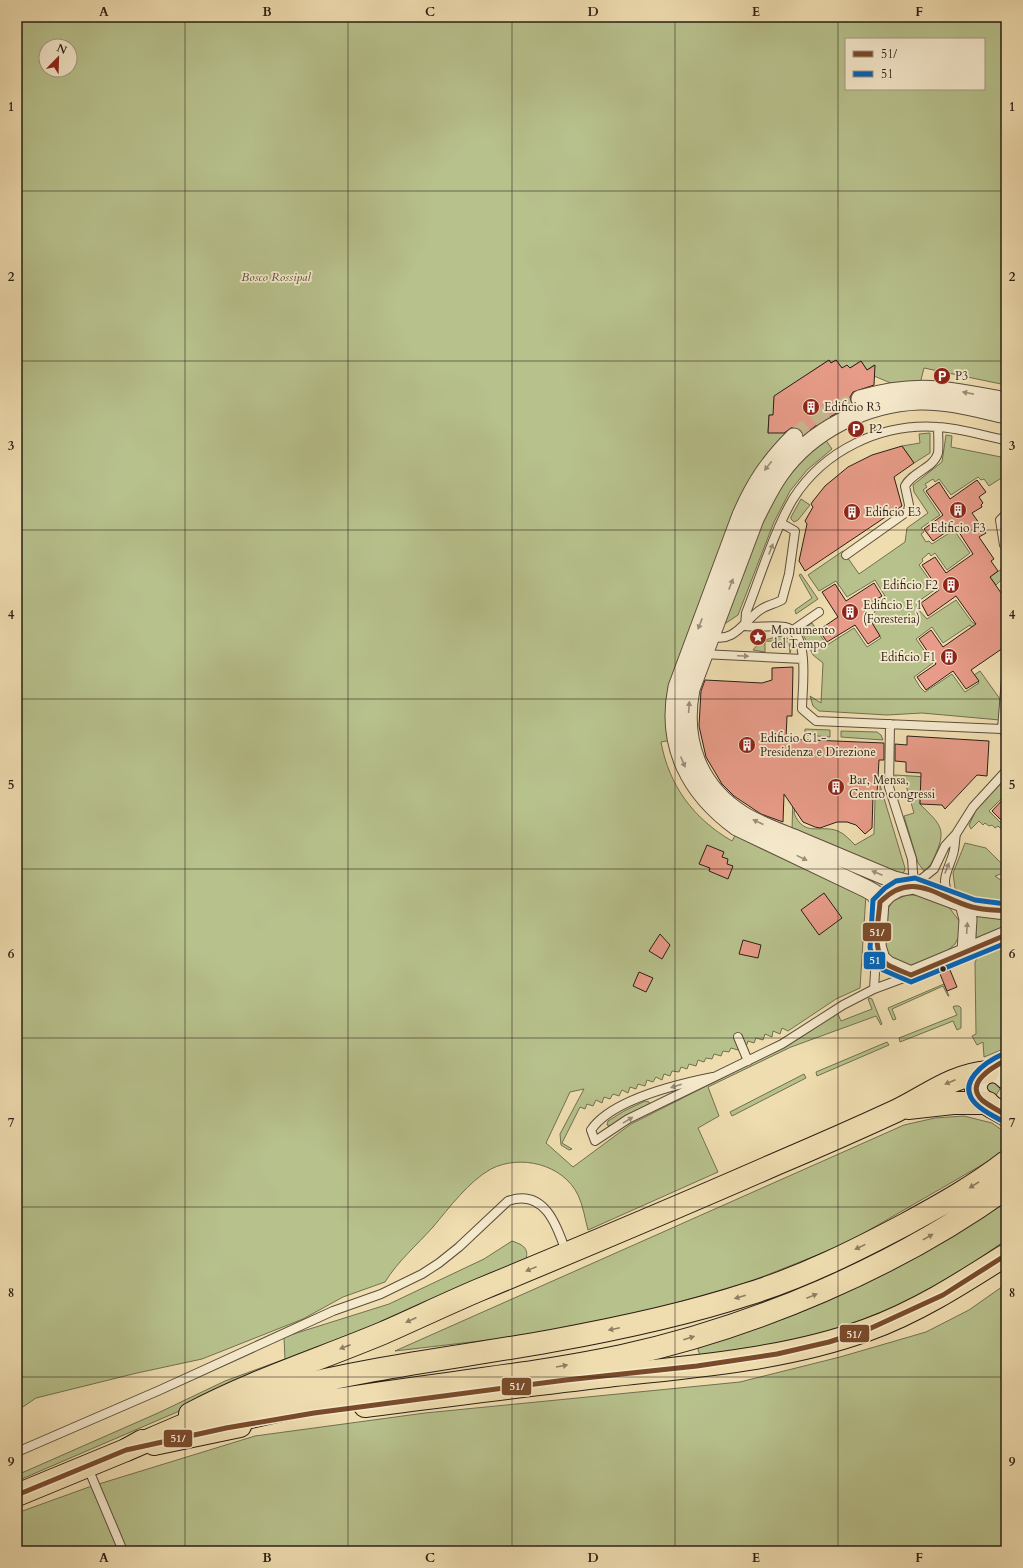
<svg xmlns="http://www.w3.org/2000/svg" width="1023" height="1568" font-family="Cardo,serif">
	<style>
		.green { fill: #b7c18c; stroke: #717051; fill-rule: evenodd }
		.building { fill: #e79b88; stroke: #2b1f16 }
		.lines { fill: none; stroke-linecap: round; stroke-linejoin: round }
		.street-tunnel { stroke: #c8b791; stroke-width: 17; stroke-dasharray: 17 8; stroke-linecap: butt }
		.lane-casing { stroke: #5c4e3c; stroke-width: 10 }
		.street-casing { stroke: #5c4e3c; stroke-width: 19 }
		.secondary-casing { stroke: #2b1f16; stroke-width: 24 }
		.primary-casing { stroke: #2b1f16; stroke-width: 24 }
		.highway-casing { stroke: #2b1f16; stroke-width: 24 }
		.lane { stroke: #f5e9cc; stroke-width: 8 }
		.street { stroke: #f5e9cc; stroke-width: 17 }
		.secondary { stroke: #f5e9cc; stroke-width: 22 }
		.primary { stroke: #efddb0; stroke-width: 22 }
		.highway { stroke: #efddb0; stroke-width: 22 }
		.bus-1-casing { stroke: #f5e9cc; stroke-width: 8 }
		.bus-2-casing { stroke: #f5e9cc; stroke-width: 8 }
		.bus-1 { stroke: #7a4b2a; stroke-width: 5 }
		.bus-2 { stroke: #0065bd; stroke-width: 5 }
		.oneway { fill: #9a8e7a }
		.oneway2 { fill: #8d7e63 }
		.grid { fill: none; stroke: #2b1f16; stroke-width: 1; stroke-opacity: 0.55 }
		.bus-dot { fill: #2b1f16; stroke: #f5e9cc; stroke-width: 1.5 }
		.labels { text-anchor: middle; dominant-baseline: central; stroke-width: 3.5; stroke-linejoin: round; paint-order: stroke }
		.park-label { font-size: 12px; font-style: italic; fill: #555039; stroke: #f5e9cc }
		.poi-label { font-size: 12px; fill: #2b1f16; stroke: #f5e9cc; text-anchor: start }
		.line-badge { stroke: #f5e9cc; stroke-width: 1.5 }
		.badge-label { font-size: 11px; text-anchor: middle; font-weight: bold; fill: #fff }
		.neatline { fill: none; stroke: #2b1f16; stroke-width: 1.5 }
		.grid-label { font-size: 13px; text-anchor: middle; font-weight: bold; fill: #2b1f16 }
	</style>
	<rect width="100%" height="100%" fill="#efddb0"/>
	<filter id="stains"><feTurbulence type="fractalNoise" baseFrequency=".005" numOctaves="4"/><feColorMatrix values="0 0 0 0 .2 0 0 0 0 .09 0 0 0 0 .02 0 0 0 .5 -.17"/></filter>
	<radialGradient id="worn" r=".72"><stop offset=".6" stop-color="#630" stop-opacity="0"/><stop offset="1" stop-color="#630" stop-opacity=".3"/></radialGradient>
	<!-- green -->
	<path class="green" d="M17 17H1006V385L924 368 920 384 898 386 874 376V365L867 370 861 361 850 368H842L836 360 831 363 829 360 781 392 773 415H769L768 433 786 427 791 433 672 740 661 742C669 786 694 819 732 841L737 832 866 894 860 988 836 999 788 1031 782 1028 780 1034 773 1031 772 1037 765 1034 763 1040 756 1038 754 1043 748 1041 746 1047 739 1048 738 1050 731 1048 729 1052 723 1051 721 1056 714 1054 712 1059 706 1058 704 1062 698 1060 696 1066 689 1064 687 1069 681 1067 679 1072 672 1071 670 1076 664 1074 662 1080 656 1077 653 1082 647 1080 645 1086 638 1084 636 1089 630 1087 628 1093 622 1090 619 1096 613 1094 610 1099 604 1097 602 1103 596 1100 593 1106 587 1104 585 1109 580 1107 562 1143 572 1149 569 1150 561 1145 560 1134 584 1089 570 1092 546 1143 573 1167 631 1124 788 1045 837 1012 841 1021 872 1009 868 999 869 998 872 999 882 1024 881 1025 876 1016 791 1047 708 1087 719 1116 698 1128 718 1172 588 1230C585 1219 583 1205 578 1195 563 1164 520 1154 491 1169 469 1181 449 1208 433 1227 416 1246 398 1261 385 1282L343 1297 303 1319 202 1359 137 1373 36 1398 17 1411ZM846 39H984V89H846ZM46 46H70V70H46Z
		M910 407 948 408 1006 419V421C937 407 888 398 825 439L832 449 807 470 790 491 774 522 738 615 723 625 722 622C761 519 781 422 910 407Z
		M930 433V453L914 463 902 446 920 443 919 434Z
		M946 435 952 436 951 447 1006 458V475L989 486 984 479 981 480 978 477 951 495 939 479 935 482 933 479 925 484 927 487 923 490 940 515 921 528 924 532 921 534 926 542 929 541 932 544 954 530 970 553 947 570 935 553 931 556 929 553 922 559 923 561 919 565 936 589 916 603 919 607 917 608 927 619 956 600 972 622 975 624 986 617 975 631 970 625 943 643 932 627 916 639 933 663 914 677 920 687 925 692 952 674 965 692 979 683 974 675 980 671 1000 699V720L922 713 887 715 819 711 813 706 810 696 821 703 823 663 813 655 801 630 812 623 827 645 854 628 867 647 881 638 868 617 875 612 871 606 885 596 875 580 847 597 836 581 819 591 808 575 843 551 859 574 905 542 907 528 928 513 914 492 913 485 942 462Z
		M801 499 810 505 798 520 794 522 791 519V517Z
		M1006 566 1005 576 996 585 990 577Z
		M801 574 818 599 796 614 795 610 812 598 799 575Z
		M782 636 791 640 793 643 790 653 789 642 765 641V652L753 650C760 640 770 638 782 636Z
		M805 729 830 730V737L805 735Z
		M841 731 877 732 881 735 883 740 841 737Z
		M895 775 960 779 920 790V804C937 822 948 827 936 853 933 860 931 866 924 871L918 863 904 816 914 813 905 782 894 784Z
		M1006 777V794L989 811 1006 828V834L998 826 995 828 992 825 989 826 985 823 983 825 979 821 971 829 969 825 977 808Z
		M880 785 905 868 904 872 901 875 792 830 793 794 796 806 794 813C804 838 820 824 838 831 845 834 850 840 855 845L874 834 875 800 880 796Z
		M965 843 986 848 1006 868V872L995 876 1006 884V906L965 896 955 888 953 873Z
		M907 895H917L948 906 960 922V934L955 944 947 951 909 966 891 959 884 947 887 910 893 901Z
		M975 912 1006 914V930L976 941Z
		M1006 943V1048L984 1057 983 1042 977 1045 972 1036 976 1034 975 962 979 955Z
		M944 984 949 996H948L943 986 892 1009 896 1019 893 1020 888 1008Z
		M954 1006H959L961 1008V1028L957 1030 953 1021 900 1042 899 1038 957 1015 953 1007Z
		M887 1042 889 1045 817 1076 816 1072Z
		M804 1074 806 1078 732 1116 730 1112Z
		M988 1080 1000 1085V1089L996 1095H988L985 1082Z
		M645 1101 649 1102 650 1104 611 1126 607 1125 608 1121 624 1111Z
		M964 1116 992 1123 1006 1133V1151L845 1244 752 1281 645 1312 540 1334 395 1351 904 1125 935 1118Z
		M1006 1197V1240L952 1277 900 1305 841 1328 793 1343 709 1355H700L698 1350 701 1342Z
		M512 1241C524 1245 530 1249 525 1262L17 1481V1475L158 1413 225 1381 285 1359 284 1337 389 1304 484 1259Z
		M1006 1284V1551H17V1513L89 1487 255 1436 425 1413 740 1382 840 1357 926 1332 969 1310Z"/>
	<!-- building -->
	<path class="building" d="M829 360 831 363 836 360 842 368 847 365 850 368 861 361 867 370 875 365 874 385 853 392 850 397 852 404 818 424 804 435 801 430 796 427 791 428 784 433H768L769 415H773L774 396Z
		M902 446 914 463 894 477 902 506 805 571 799 561 807 524 805 521 813 507 811 504 813 501 825 486 848 467 872 455Z
		M977 480 986 492 979 497 983 503 981 505 982 507 972 513 986 533 979 537 994 559 991 561 998 571 990 577 1006 600V646L971 670 979 681 966 689 953 671 926 690 917 677 936 664 919 639 931 630 943 647 976 624 956 596 928 616 921 603 939 590 922 565 935 557 946 573 973 554 955 526 933 541 924 529 943 515 926 491 939 482 950 499Z
		M874 583 882 596 863 608 880 636 868 644 855 625 827 642 819 630 838 617 822 592 835 584 846 601Z
		M793 667 792 716H787L786 739 884 743V760H879L877 794 873 796 872 828 865 834 856 825 847 822H837L820 828 815 827 803 822 784 794 783 822 761 814 734 796 722 784 706 757 699 726 701 691 705 680 762 683 772 680V668Z
		M907 736 989 741 987 776 977 775 945 809 942 805 920 804 921 773 906 772V762L895 761V744L907 745Z
		M1006 796V825L992 811Z
		M707 845 724 852 722 857 728 859 727 864 733 866 728 879 709 871 710 868 699 864Z
		M824 893 842 918 819 935 801 910Z
		M660 934 670 945 662 959 649 951Z
		M743 940 761 945 758 958 739 954Z
		M950 970 957 987 947 991 940 974Z
		M639 972 653 978 646 992 633 986Z"/>
	<g class="lines">
		<!-- street-tunnel -->
		<path class="street-tunnel" d="M794 437 822 416 860 399"/>
		<!-- lane casing -->
		<g class="lane-casing">
			<path id="lane" d="M1004 545 1000 520 1006 514
				M846 555 908 511 909 505 905 486C912 472 934 468 938 453 939 445 938 435 938 427
				M745 626 746 613C760 578 774 531 793 499 824 450 881 423 938 427 960 428 984 436 1006 440
				M745 626C759 628 772 625 785 627 811 632 802 689 802 709L816 721 1002 729 1006 734
				M793 630 819 612
				M711 636C734 644 744 621 760 610 767 605 775 604 782 600L789 574 795 531 781 523
				M702 654 803 659
				M890 724 889 787 912 859 914 885 934 869 945 846 956 834 973 807 1006 771
				M1002 729 1006 679
				M950 896C938 879 951 867 954 850 955 845 955 839 956 834
				M874 989 876 956
				M738 1037 748 1061
				M713 1077C678 1084 612 1099 591 1130L595 1141 628 1119 782 1044 843 1005 874 989 909 976
				M17 1452 160 1390 333 1311 381 1294 422 1274 439 1263 459 1247 508 1201C544 1188 557 1225 566 1252
				M88 1468 123 1551"/>
		</g>
		<!-- street casing -->
		<g class="street-casing">
			<path id="street" d="M860 399C916 382 951 390 1006 401
				M794 437C769 462 755 483 741 515L677 687C665 746 690 793 737 827L867 889 874 893 880 902
				M914 885 894 880C863 867 832 854 801 841 782 833 761 826 743 815 698 787 681 740 691 689L755 519C763 503 770 488 780 474 811 430 866 403 919 401 948 400 978 409 1006 415
				M964 904 968 919 966 952
				M1006 911 973 907 914 885 898 888 889 893 880 902 877 946 881 959 888 965 911 975 1006 935
				M988 1072 1006 1060"/>
		</g>
		<!-- secondary casing -->
		<g class="secondary-casing">
			<path id="secondary" d="M1006 1078C990 1060 966 1082 980 1098 986 1105 998 1110 1006 1115"/>
		</g>
		<!-- primary casing -->
		<g class="primary-casing">
			<path id="primary" d="M908 1108 953 1103H988
				M365 1406C446 1396 526 1385 607 1376 695 1366 784 1360 867 1330 917 1312 962 1283 1006 1255
				M190 1414C252 1381 318 1360 383 1333 415 1319 446 1304 479 1290 578 1249 678 1207 776 1164 816 1147 857 1129 896 1111 927 1096 952 1075 988 1072
				M154 1444 240 1426
				M17 1495 126 1450 142 1441"/>
		</g>
		<!-- highway casing -->
		<g class="highway-casing">
			<path id="highway" d="M219 1425C350 1389 490 1384 622 1356 755 1327 896 1267 1006 1188
				M126 1450C177 1428 229 1404 283 1390 371 1367 462 1357 551 1341 617 1329 684 1315 748 1294 803 1277 855 1251 906 1224 941 1205 975 1186 1006 1162"/>
		</g>
		<!-- lane -->
		<use href="#lane" class="lane"/>
		<!-- street -->
		<use href="#street" class="street"/>
		<!-- secondary -->
		<use href="#secondary" class="secondary"/>
		<!-- primary -->
		<use href="#primary" class="primary"/>
		<!-- highway -->
		<use href="#highway" class="highway"/>
		<!-- bus-1 casing -->
		<g class="bus-1-casing">
			<path id="bus-1" d="M1006 911C995 910 983 910 972 907 936 897 913 869 880 902 879 920 870 953 888 965 895 969 904 972 911 975L1006 935
				M1006 1060C993 1067 964 1083 982 1100 989 1106 998 1110 1006 1115
				M17 1495 126 1450 226 1428 314 1413 566 1380 697 1366 777 1354 829 1342 869 1329 943 1295 1006 1255"/>
		</g>
		<!-- bus-2 casing -->
		<g class="bus-2-casing">
			<path id="bus-2" d="M1006 904 975 900 915 878 896 881 885 888 873 900 870 948 875 962 883 970 911 982 1006 943
				M1002 1121C994 1116 984 1112 976 1104 955 1083 985 1062 1003 1054"/>
		</g>
		<!-- bus-1 -->
		<use href="#bus-1" class="bus-1"/>
		<!-- bus-2 -->
		<use href="#bus-2" class="bus-2"/>
	</g>
	<!-- one-way arrows -->
	<defs><path id="oneway-solid" d="M-6-.8H1V-3.2L6.5 0L1 3.2V.8H-6Z"/></defs>
	<g class="oneway">
		<use href="#oneway-solid" transform="translate(968 393) rotate(-169)"/>
		<use href="#oneway-solid" transform="translate(768 466) rotate(128)"/>
		<use href="#oneway-solid" transform="translate(771 549) rotate(-69)"/>
		<use href="#oneway-solid" transform="translate(731 584) rotate(-69)"/>
		<use href="#oneway-solid" transform="translate(700 624) rotate(111)"/>
		<use href="#oneway-solid" transform="translate(743 656) rotate(2)"/>
		<use href="#oneway-solid" transform="translate(689 707) rotate(-86)"/>
		<use href="#oneway-solid" transform="translate(683 762) rotate(67)"/>
		<use href="#oneway-solid" transform="translate(758 822) rotate(-155)"/>
		<use href="#oneway-solid" transform="translate(802 858) rotate(26)"/>
		<use href="#oneway-solid" transform="translate(947 868) rotate(-69)"/>
		<use href="#oneway-solid" transform="translate(877 873) rotate(-157)"/>
		<use href="#oneway-solid" transform="translate(967 928) rotate(-86)"/>
		<use href="#oneway-solid" transform="translate(676 1086) rotate(163)"/>
		<use href="#oneway-solid" transform="translate(628 1120) rotate(-31)"/>
	</g>
	<g class="oneway2">
		<use href="#oneway-solid" transform="translate(950 1082) rotate(157)"/>
		<use href="#oneway-solid" transform="translate(974 1185) rotate(148)"/>
		<use href="#oneway-solid" transform="translate(928 1237) rotate(-29)"/>
		<use href="#oneway-solid" transform="translate(860 1247) rotate(154)"/>
		<use href="#oneway-solid" transform="translate(531 1269) rotate(158)"/>
		<use href="#oneway-solid" transform="translate(812 1296) rotate(-22)"/>
		<use href="#oneway-solid" transform="translate(740 1297) rotate(164)"/>
		<use href="#oneway-solid" transform="translate(411 1320) rotate(156)"/>
		<use href="#oneway-solid" transform="translate(614 1329) rotate(168)"/>
		<use href="#oneway-solid" transform="translate(689 1338) rotate(-17)"/>
		<use href="#oneway-solid" transform="translate(345 1347) rotate(159)"/>
		<use href="#oneway-solid" transform="translate(562 1366) rotate(-10)"/>
	</g>
	<!-- grid -->
	<path class="grid" d="M185 17V1551M348 17V1551M512 17V1551M675 17V1551M838 17V1551M17 191H1006M17 361H1006M17 530H1006M17 699H1006M17 869H1006M17 1038H1006M17 1207H1006M17 1377H1006"/>
	<!-- icons -->
	<defs>
		<g id="parking-disc" transform="scale(0.9)"><circle r="9.5" fill="#8f2418" stroke="#f5e9cc"/><path d="M-3.5-5.5H1a3.5 3.5 0 0 1 0 7H-1V5.5H-3.5ZM-1-3.4V-.6H.8a1.4 1.4 0 0 0 0-2.8Z" fill="#fff"/></g>
		<g id="building-disc" transform="scale(0.9)"><circle r="9.5" fill="#8f2418" stroke="#f5e9cc"/><path d="M-4-6H4V6H1V3H-1V6H-4ZM-2.5-4.3h1.7v1.8h-1.7ZM.8-4.3h1.7v1.8H.8ZM-2.5-1h1.7V.8h-1.7ZM.8-1h1.7V.8H.8Z" fill="#fff"/></g>
		<g id="sight-disc" transform="scale(0.9)"><circle r="9.5" fill="#8f2418" stroke="#f5e9cc"/><path d="M0-6L1.8-2.2L6-1.7L2.9 1.2L3.7 5.4L0 3.3L-3.7 5.4L-2.9 1.2L-6-1.7L-1.8-2.2Z" fill="#fff"/></g>
	</defs>
	<g fill-rule="evenodd">
		<use href="#parking-disc" x="942" y="376"/>
		<use href="#building-disc" x="811" y="407"/>
		<use href="#parking-disc" x="856" y="429"/>
		<use href="#building-disc" x="958" y="510"/>
		<use href="#building-disc" x="852" y="512"/>
		<use href="#building-disc" x="951" y="585"/>
		<use href="#building-disc" x="850" y="612"/>
		<use href="#sight-disc" x="758" y="637"/>
		<use href="#building-disc" x="949" y="657"/>
		<use href="#building-disc" x="747" y="745"/>
		<use href="#building-disc" x="836" y="787"/>
	</g>
	<!-- markers -->
	<circle class="bus-dot" cx="943" cy="969" r="3.5"/>
	<g class="labels">
		<!-- park labels -->
		<g class="park-label">
			<text x="276" y="277">Bosco Rossipal</text>
		</g>
		<!-- poi labels -->
		<g class="poi-label">
			<text x="955" y="376">P3</text>
			<text x="824" y="407">Edificio R3</text>
			<text x="869" y="429">P2</text>
			<text x="865" y="512">Edificio E3</text>
			<text x="958" y="528" text-anchor="middle">Edificio F3</text>
			<text x="938" y="585" text-anchor="end">Edificio F2</text>
			<text x="863" y="605">Edificio E 1<tspan x="863" dy="14">(Foresteria)</tspan></text>
			<text x="771" y="630">Monumento<tspan x="771" dy="14">del Tempo</tspan></text>
			<text x="936" y="657" text-anchor="end">Edificio F1</text>
			<text x="760" y="738">Edificio C1 -<tspan x="760" dy="14">Presidenza e Direzione</tspan></text>
			<text x="849" y="780">Bar, Mensa,<tspan x="849" dy="14">Centro congressi</tspan></text>
		</g>
	</g>
	<g class="line-badge">
		<rect x="862" y="922" width="30" height="20" rx="4" fill="#7a4b2a"/>
		<rect x="863" y="951" width="23" height="19" rx="4" fill="#0065bd"/>
		<rect x="839" y="1324" width="31" height="19" rx="4" fill="#7a4b2a"/>
		<rect x="501" y="1377" width="31" height="19" rx="4" fill="#7a4b2a"/>
		<rect x="163" y="1429" width="30" height="19" rx="4" fill="#7a4b2a"/>
	</g>
	<g class="badge-label">
		<text x="877" y="936">51/</text>
		<text x="875" y="964">51</text>
		<text x="854" y="1338">51/</text>
		<text x="517" y="1390">51/</text>
		<text x="178" y="1442">51/</text>
	</g>
	<!-- margin -->
	<rect width="1023" height="1568" fill="none" stroke="#efddb0" stroke-width="44"/>
	<!-- legend -->
	<rect x="845" y="38" width="140" height="52" fill="#f5e9cc" stroke="#a49883"/>
	<rect x="853" y="51" width="20" height="6" fill="#7a4b2a" stroke="#a49883"/>
	<text x="881" y="58" font-size="12" fill="#2b1f16">51/</text>
	<rect x="853" y="71" width="20" height="6" fill="#0065bd" stroke="#a49883"/>
	<text x="881" y="78" font-size="12" fill="#2b1f16">51</text>
	<!-- north arrow -->
	<g transform="translate(58 58) rotate(23)"><circle r="19" fill="#f5e9cc" stroke="#a49883"/>
	<path d="M0-3L7 15L0 10L-7 15Z" fill="#8f2418"/>
	<text y="-6" font-size="11" font-weight="bold" text-anchor="middle" fill="#2b1f16">N</text>
	</g>
	<rect x="22" y="22" width="979" height="1524" class="neatline"/>
	<g class="grid-label">
		<text x="104" y="16">A</text>
		<text x="267" y="16">B</text>
		<text x="430" y="16">C</text>
		<text x="593" y="16">D</text>
		<text x="756" y="16">E</text>
		<text x="919" y="16">F</text>
		<text x="11" y="111">1</text>
		<text x="1012" y="111">1</text>
		<text x="11" y="281">2</text>
		<text x="1012" y="281">2</text>
		<text x="11" y="450">3</text>
		<text x="1012" y="450">3</text>
		<text x="11" y="619">4</text>
		<text x="1012" y="619">4</text>
		<text x="11" y="789">5</text>
		<text x="1012" y="789">5</text>
		<text x="11" y="958">6</text>
		<text x="1012" y="958">6</text>
		<text x="11" y="1127">7</text>
		<text x="1012" y="1127">7</text>
		<text x="11" y="1297">8</text>
		<text x="1012" y="1297">8</text>
		<text x="11" y="1466">9</text>
		<text x="1012" y="1466">9</text>
		<text x="104" y="1562">A</text>
		<text x="267" y="1562">B</text>
		<text x="430" y="1562">C</text>
		<text x="593" y="1562">D</text>
		<text x="756" y="1562">E</text>
		<text x="919" y="1562">F</text>
	</g>
	<rect width="100%" height="100%" filter="url(#stains)"/>
	<rect width="100%" height="100%" fill="url(#worn)"/>
</svg>
